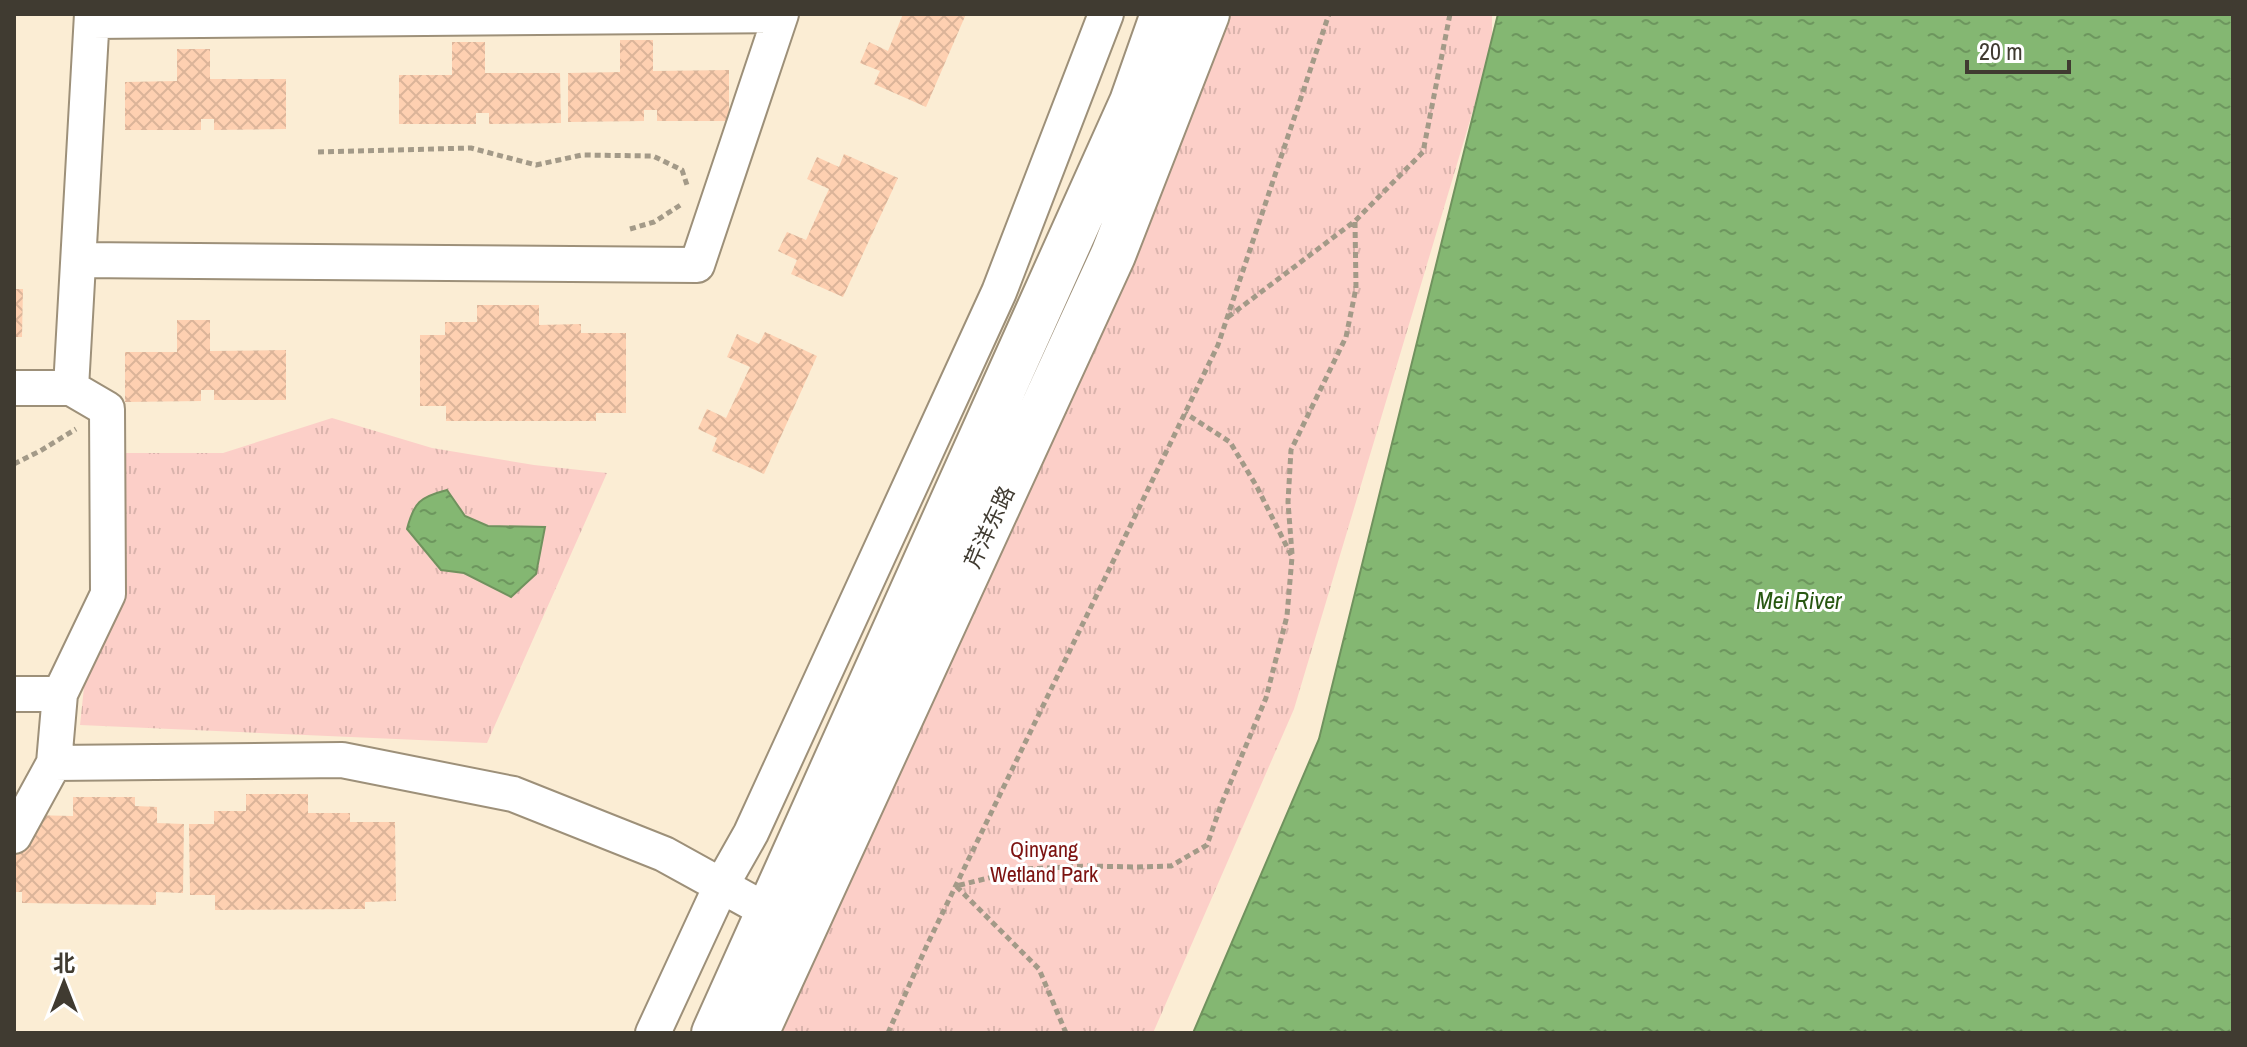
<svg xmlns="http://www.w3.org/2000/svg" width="2247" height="1047" font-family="'Archivo Narrow','Noto Sans SC',sans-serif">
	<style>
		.park { fill: url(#park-tufts) }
		.water { fill: url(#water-ripples); stroke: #70925e; stroke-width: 2 }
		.building { fill: url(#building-cross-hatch) }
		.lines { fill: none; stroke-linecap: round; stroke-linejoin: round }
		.street-casing { stroke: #9d9079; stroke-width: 38 }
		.secondary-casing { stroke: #9d9079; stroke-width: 48 }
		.path { stroke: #a39a88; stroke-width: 5; stroke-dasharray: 6 4; stroke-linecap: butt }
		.street { stroke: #fff; stroke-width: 34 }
		.secondary { stroke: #fff; stroke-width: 44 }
		.labels { text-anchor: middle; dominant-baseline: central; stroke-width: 6; stroke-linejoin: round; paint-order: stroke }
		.street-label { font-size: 22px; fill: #403b31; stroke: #fff }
		.park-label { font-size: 22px; fill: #7c1210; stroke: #fff }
		.water-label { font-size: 24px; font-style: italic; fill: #285812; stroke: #fff }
	</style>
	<defs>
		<pattern id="park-tufts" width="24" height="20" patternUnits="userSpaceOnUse" patternTransform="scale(2)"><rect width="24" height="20" fill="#fccfc8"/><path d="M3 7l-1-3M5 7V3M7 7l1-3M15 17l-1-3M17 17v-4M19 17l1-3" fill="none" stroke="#d9b3ac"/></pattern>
		<pattern id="water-ripples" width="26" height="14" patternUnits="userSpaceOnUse" patternTransform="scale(2)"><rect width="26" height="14" fill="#84b772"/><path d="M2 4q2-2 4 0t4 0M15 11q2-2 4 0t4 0" fill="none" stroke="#6d965e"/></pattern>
		<pattern id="building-cross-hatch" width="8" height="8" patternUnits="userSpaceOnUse" patternTransform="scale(2)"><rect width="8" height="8" fill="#fed0b1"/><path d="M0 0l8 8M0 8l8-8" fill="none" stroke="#dbb499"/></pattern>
	</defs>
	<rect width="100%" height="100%" fill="#fbedd4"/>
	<!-- park -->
	<path class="park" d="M1221 14H1492V47L1294 709 1153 1033H778L1045 460 1217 35Z
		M332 418 432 448 534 465 607 473 487 743 80 725 109 453H223Z"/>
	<!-- water -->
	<path class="water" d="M1498 14H2233V1033H1193L1319 739Z
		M447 490 465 516 488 526 545 527 536 574 511 597 464 573 441 570 407 529C414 502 420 497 447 490Z"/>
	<!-- building -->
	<path class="building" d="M903 14H966L926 107 874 84 880 71 860 63 869 42 888 51Z
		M620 40H653V71L729 70V121H657V110H644V121L568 122V73L620 72Z
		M452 42H485V73H560L561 123 489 124V113H476V124H399V75H452Z
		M177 49H210V79H286V129L214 130V119H201V130H125V82L177 81Z
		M844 154 898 178 843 297 791 274 797 260 778 251 787 232 806 240 829 189 807 179 817 157 839 167Z
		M14 289H23L22 337H14Z
		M477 305H539V325L581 324V333H626V413H596V421H446V406H420V335H445V322H477Z
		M177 320H210V351L286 350V400H214V390H201V401L125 402V352H177Z
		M765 332 817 356 764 474 712 451 717 438 698 429 707 409 726 418 750 367 727 357 737 334 759 344Z
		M246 794H308V813H350V822H395L396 901 365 902V909L215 910V895H190L189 824H214V811H246Z
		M73 797H135V806L157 807V823L184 824 183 893 156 892V905L22 903V892H14V827L29 815 73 816Z"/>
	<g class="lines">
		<!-- street casing -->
		<g class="street-casing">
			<path id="street" d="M92 21 780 15
				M80 260 697 265 781 14
				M14 388H71
				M14 694H60
				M54 763 342 760 513 794 664 854 789 923
				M14 836 54 763 60 694 108 594 107 409 71 388 92 14
				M653 1033 721 886 751 833 999 292 1106 14"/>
		</g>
		<!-- secondary casing -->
		<g class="secondary-casing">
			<path id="secondary" d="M714 1033 1132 102 1163 14
				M756 1033 1113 255 1207 14"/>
		</g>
		<!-- path -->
		<path class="path" d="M318 152 471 148 536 165 582 155 653 156 682 170 688 188
			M630 229 654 222 682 204
			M1228 317 1355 221 1423 152 1450 14
			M14 464 40 451 76 429
			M1292 554 1288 502 1291 450 1346 337 1356 288 1355 222
			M888 1033 927 945 1218 345 1329 14
			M1066 1033 1039 969 956 886 1025 869 1086 866 1137 867 1171 866 1207 845 1221 805 1266 698 1287 616 1292 557 1257 487 1230 442 1185 413"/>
		<!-- street -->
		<use href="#street" class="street"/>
		<!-- secondary -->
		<use href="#secondary" class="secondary"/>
	</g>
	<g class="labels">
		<!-- street labels -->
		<g class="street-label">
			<text transform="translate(989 527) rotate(-65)">芹洋东路</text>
		</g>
		<!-- park labels -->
		<g class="park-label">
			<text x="1044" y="849">Qinyang<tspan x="1044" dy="25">Wetland Park</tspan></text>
		</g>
		<!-- water labels -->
		<g class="water-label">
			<text x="1799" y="600">Mei River</text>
		</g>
	</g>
	<!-- border -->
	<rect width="2247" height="1047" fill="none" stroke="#403b31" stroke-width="32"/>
	<!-- north arrow -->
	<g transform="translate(64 983)" stroke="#ffffff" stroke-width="6" paint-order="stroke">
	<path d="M0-6L14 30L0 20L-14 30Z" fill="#403b31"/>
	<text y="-12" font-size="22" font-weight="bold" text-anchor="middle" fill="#403b31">北</text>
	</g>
	<!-- scale -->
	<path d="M1967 60v12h102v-12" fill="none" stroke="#403b31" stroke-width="4"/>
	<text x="1979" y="60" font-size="24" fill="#403b31" stroke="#ffffff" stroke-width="6" paint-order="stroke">20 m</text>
</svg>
